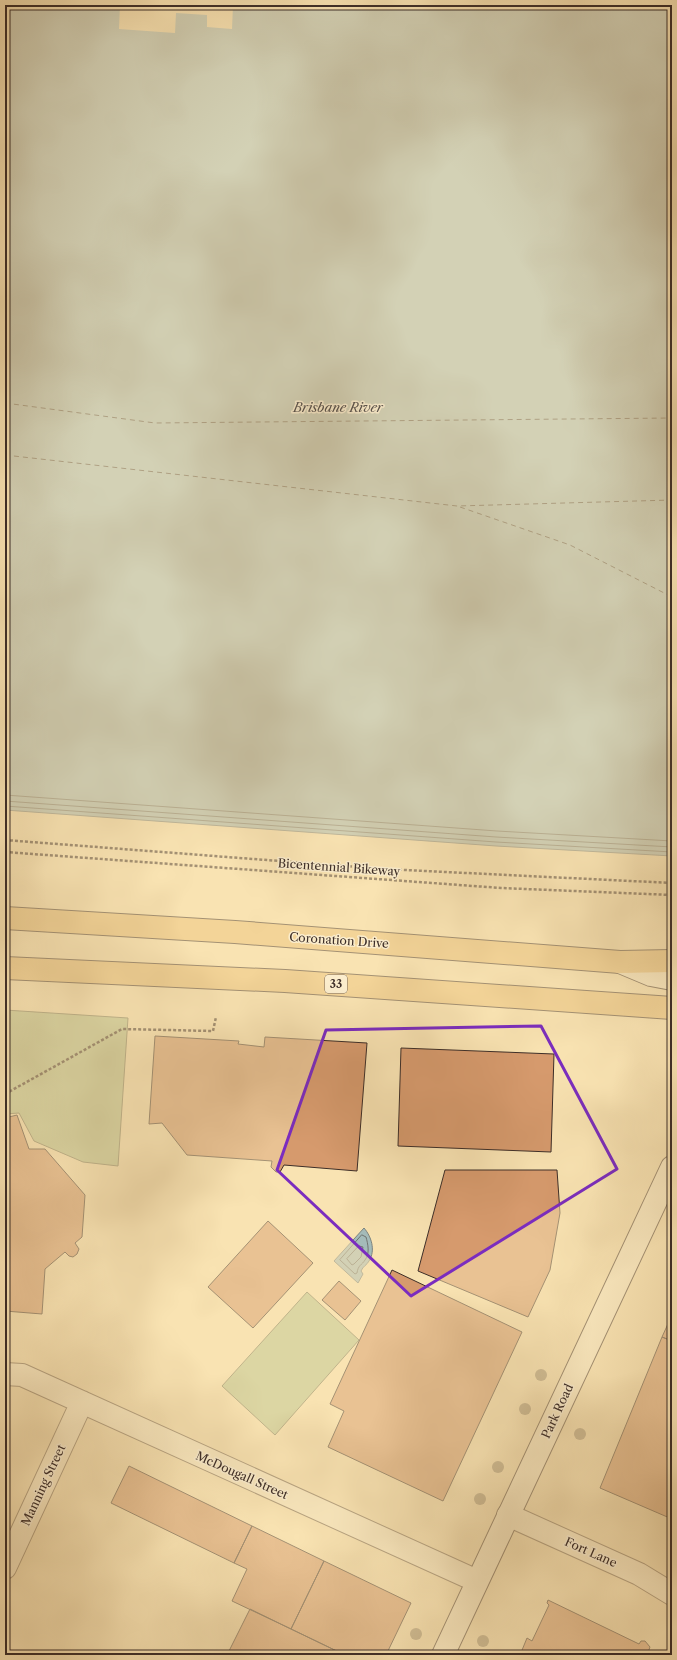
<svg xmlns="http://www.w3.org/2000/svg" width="677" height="1660" font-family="'Libre Caslon Text',serif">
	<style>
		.green { fill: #b9c590; stroke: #7b7a5c }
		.water { fill: #a4bbb9; stroke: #7b837f }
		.pier { fill: #f9e3b2 }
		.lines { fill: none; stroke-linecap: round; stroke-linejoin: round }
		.shore { stroke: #707470; stroke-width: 1 }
		.ferry { stroke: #57514c; stroke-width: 1; stroke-dasharray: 5 4; stroke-linecap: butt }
		.building { fill: #d69a6d; stroke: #3d2e28 }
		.street-casing { stroke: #6c5b4a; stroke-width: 24 }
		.secondary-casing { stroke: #3d2e28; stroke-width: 24 }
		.highway-casing { stroke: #3d2e28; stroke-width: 24 }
		.path { stroke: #3d2e28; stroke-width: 2.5; stroke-dasharray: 3 2; stroke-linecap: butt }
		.street { stroke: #fbedcd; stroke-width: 22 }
		.secondary { stroke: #fbedcd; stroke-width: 22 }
		.highway { stroke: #ecc279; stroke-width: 22 }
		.tree { fill: #9f9072 }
		.marked { fill: none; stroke: #7b2cbf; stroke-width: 3; stroke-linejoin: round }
		.labels { text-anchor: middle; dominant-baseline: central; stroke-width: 3; stroke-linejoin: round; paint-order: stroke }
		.shield { fill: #fbedcd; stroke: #76675a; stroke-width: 1 }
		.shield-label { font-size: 11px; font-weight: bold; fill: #3d2e28 }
		.street-label { font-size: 12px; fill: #3d2e28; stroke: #fbedcd }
		.water-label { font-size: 13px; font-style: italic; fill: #57514c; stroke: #fbedcd }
	</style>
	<rect width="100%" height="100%" fill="#f9e3b2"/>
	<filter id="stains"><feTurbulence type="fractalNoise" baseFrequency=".005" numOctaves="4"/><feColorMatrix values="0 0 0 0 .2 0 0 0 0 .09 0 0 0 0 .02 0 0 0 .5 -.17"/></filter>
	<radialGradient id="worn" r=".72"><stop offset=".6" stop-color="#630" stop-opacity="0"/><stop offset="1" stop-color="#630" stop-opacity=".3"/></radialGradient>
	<!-- green -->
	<path class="green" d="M5 1010 128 1018 118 1166 83 1162 34 1141 19 1113 5 1114Z
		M307 1292 359 1340 275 1435 222 1386Z"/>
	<!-- water -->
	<path class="water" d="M5 5H672V856L496 846 5 810Z
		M364 1228C371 1236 376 1250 369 1261 367 1265 363 1266 361 1271L363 1274 358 1283 334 1261Z"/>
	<!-- pier -->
	<path class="pier" d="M120 5H233L232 29 207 27V15L176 13 175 33 119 29Z"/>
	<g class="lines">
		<!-- shore -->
		<path class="shore" d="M5 795 497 831 672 841
			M5 801 496 837 672 847
			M5 806 496 842 672 852
			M362 1235 366 1237C368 1244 370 1254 365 1260 362 1265 358 1265 357 1273L355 1274 340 1260Z
			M359 1246 363 1247 361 1257 354 1264 352 1265 347 1259Z"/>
		<!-- ferry -->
		<path class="ferry" d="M5 403 155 423 672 418
			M5 455 457 506 672 500
			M460 507 570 545 672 597"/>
	</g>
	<!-- building -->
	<path class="building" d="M155 1036 239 1041 238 1044 264 1047 265 1037 367 1043 357 1171 284 1165 280 1172H276L271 1167 272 1161 187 1155 162 1123 149 1124Z
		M401 1048 554 1054 551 1152 398 1146Z
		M17 1115 29 1149H45L85 1195 82 1237 75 1243 79 1249 77 1254 73 1257 69 1256 65 1252 45 1269 42 1314 5 1311V1118Z
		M445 1170H557L560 1213 550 1270 528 1317 418 1271Z
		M268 1221 313 1263 253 1328 208 1287Z
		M392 1270 522 1332 443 1501 328 1447 344 1411 330 1404Z
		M339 1281 361 1301 345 1320 322 1300Z
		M672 1315V1341L662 1337Z
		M662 1337 672 1341V1519L600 1488Z
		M129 1466 252 1526 234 1563 111 1503Z
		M252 1526 324 1561 291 1629 232 1601 247 1569 234 1563Z
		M324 1561 411 1603 386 1655H345L291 1629Z
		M548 1600 639 1644 641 1641H645L650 1647 647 1655H520L527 1638 532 1641 549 1605 547 1603Z
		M250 1609 291 1629 345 1655H227Z"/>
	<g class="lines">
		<!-- street casing -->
		<g class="street-casing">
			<path id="street" d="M5 1374 22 1375 477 1581
				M508 1515 639 1574 672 1594
				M5 1568 82 1402"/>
		</g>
		<!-- secondary casing -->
		<g class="secondary-casing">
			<path id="secondary" d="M620 962 651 975 672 979
				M443 1655 672 1167"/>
		</g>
		<!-- highway casing -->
		<g class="highway-casing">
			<path id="highway" d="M5 918 235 932 620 962 672 961
				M5 968 285 981 672 1008"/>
		</g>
		<!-- path -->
		<path class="path" d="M5 840 384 869 672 883
			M5 852 501 888 672 895
			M5 1094 122 1029 213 1031 216 1017"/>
		<!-- street -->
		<use href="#street" class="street"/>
		<!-- secondary -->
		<use href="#secondary" class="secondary"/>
		<!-- highway -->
		<use href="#highway" class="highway"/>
	</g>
	<!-- trees -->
	<g class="tree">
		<circle cx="541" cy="1375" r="6"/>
		<circle cx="525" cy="1409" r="6"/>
		<circle cx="580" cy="1434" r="6"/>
		<circle cx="498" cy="1467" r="6"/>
		<circle cx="480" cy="1499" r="6"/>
		<circle cx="416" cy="1634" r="6"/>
		<circle cx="483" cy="1641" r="6"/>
	</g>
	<!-- marked area -->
	<path d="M0 0H677V1660H0ZM541 1026 617 1169 411 1296 277 1170 326 1030Z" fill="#f9e3b2" fill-opacity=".55" fill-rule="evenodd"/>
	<path class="marked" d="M541 1026 617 1169 411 1296 277 1170 326 1030Z"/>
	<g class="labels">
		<!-- shield labels -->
		<rect class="shield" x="325" y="975" width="22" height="18" rx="3"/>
		<g class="shield-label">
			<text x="336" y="984">33</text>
		</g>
		<!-- street labels -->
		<g class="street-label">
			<text transform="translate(339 867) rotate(4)">Bicentennial Bikeway</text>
			<text transform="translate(339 940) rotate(4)">Coronation Drive</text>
			<text transform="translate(557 1411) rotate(-65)">Park Road</text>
			<text transform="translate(242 1475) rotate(24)">McDougall Street</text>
			<text transform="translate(43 1485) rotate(-65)">Manning Street</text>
			<text transform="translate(591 1552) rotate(24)">Fort Lane</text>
		</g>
		<!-- water labels -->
		<g class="water-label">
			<text x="338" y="407">Brisbane River</text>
		</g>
	</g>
	<!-- margin -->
	<rect width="677" height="1660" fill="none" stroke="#f9e3b2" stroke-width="20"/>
	<rect x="6" y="6" width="665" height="1648" fill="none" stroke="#3d2e28" stroke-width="2"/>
	<rect x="10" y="10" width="657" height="1640" fill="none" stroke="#3d2e28"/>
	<rect width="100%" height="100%" filter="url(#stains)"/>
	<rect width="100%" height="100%" fill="url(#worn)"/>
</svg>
